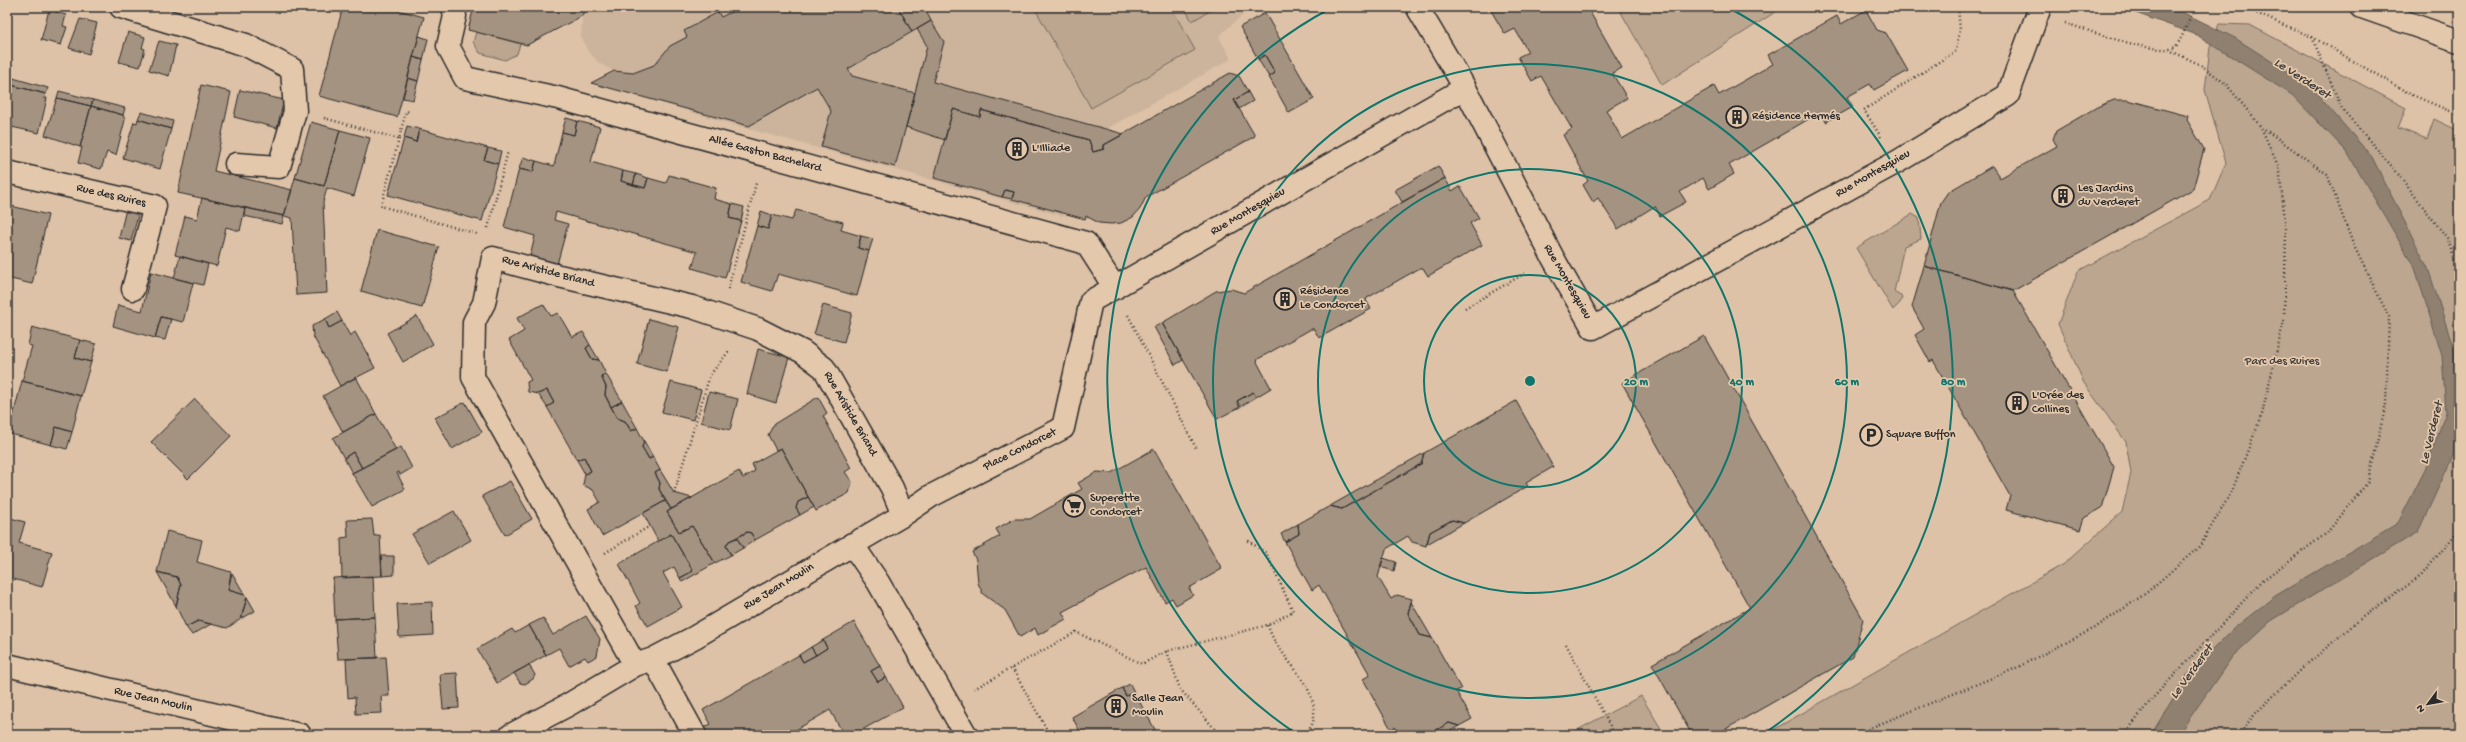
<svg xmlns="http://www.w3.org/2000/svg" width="2466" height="742" font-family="'Gochi Hand',sans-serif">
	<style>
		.built { fill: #ccb49c }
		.green { fill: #bca690; stroke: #74685e }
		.water { fill: #8f8070; stroke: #675e54 }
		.building { fill: #a59381; stroke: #2b2b2b }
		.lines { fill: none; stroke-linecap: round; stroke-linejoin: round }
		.minor-casing { stroke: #2b2b2b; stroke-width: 25 }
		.path { stroke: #2b2b2b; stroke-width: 2.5; stroke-dasharray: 1 3; stroke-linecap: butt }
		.minor { stroke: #e4c8ac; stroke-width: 22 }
		.ring { fill: none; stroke: #0f766e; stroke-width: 2 }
		.labels { text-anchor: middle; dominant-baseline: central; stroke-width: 3.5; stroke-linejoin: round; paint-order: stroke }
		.poi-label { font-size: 12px; fill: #2b2b2b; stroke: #e4c8ac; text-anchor: start }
		.street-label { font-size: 12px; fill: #2b2b2b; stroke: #e4c8ac }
		.park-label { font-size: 12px; fill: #413d3a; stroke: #e4c8ac }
		.water-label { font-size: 13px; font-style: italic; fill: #3f3c39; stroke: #e4c8ac }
		.centre { fill: #0f766e; stroke: #e4c8ac; stroke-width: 2 }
		.ring-label { font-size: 12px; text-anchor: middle; font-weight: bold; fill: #0f766e; stroke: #e4c8ac; stroke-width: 3.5; stroke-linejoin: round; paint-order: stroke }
	</style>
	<rect width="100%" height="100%" fill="#ddc2a7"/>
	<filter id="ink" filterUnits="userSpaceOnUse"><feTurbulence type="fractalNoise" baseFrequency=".025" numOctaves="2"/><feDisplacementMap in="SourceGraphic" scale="8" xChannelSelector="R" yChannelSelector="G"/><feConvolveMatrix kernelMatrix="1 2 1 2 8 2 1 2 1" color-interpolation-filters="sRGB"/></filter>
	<g filter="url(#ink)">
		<!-- built -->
		<path class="built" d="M474 7H1252L1219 36 1231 59 1083 142 1063 216 745 128 592 83 614 71 600 64 587 50 581 36 582 16 527 45 468 30Z"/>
		<!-- green -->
		<path class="green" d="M1034 7H1171L1195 50 1091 108Z
			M1184 7H1217L1192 21Z
			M1618 7H1783L1662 85Z
			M2219 24 2250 25 2406 108 2398 128 2427 139 2434 119 2459 131V735H1764L2064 564 2122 512 2131 473 2126 442 2084 383 2058 324 2078 271 2210 200 2226 163 2205 90 2210 47Z
			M476 32 520 44 517 54 505 60 480 53 473 42Z
			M1912 214 1919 218 1921 239 1904 246 1894 292 1902 297 1900 303 1893 310 1856 248Z
			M1641 696 1665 735H1568Z"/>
		<!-- water -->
		<path class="water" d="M2119 7H2172L2235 38 2310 86 2372 157 2428 268 2459 365V409L2453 456 2418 532 2271 621 2232 657 2178 735H2151L2187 675 2233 629 2275 596 2398 523 2425 470 2446 412 2442 356 2415 268 2347 152 2292 95 2197 35Z"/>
		<!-- building -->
		<path class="building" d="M343 7H387L424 17 397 117 319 96Z
			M474 7H586L582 16 527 45 468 30Z
			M736 7H898L912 32 848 69 852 76 915 93 895 167 821 147 831 111 817 87 749 126 591 83 614 71 633 73 654 65 670 46 687 37 684 31 718 12 721 17 737 9Z
			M898 7H924L931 21 912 32Z
			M1494 7H1587L1622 68 1612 73 1627 98 1606 110 1622 139 1714 86 1719 95 1773 64 1768 55 1837 16 1841 24 1866 10 1877 30 1886 33 1908 71 1874 90 1870 84 1847 97 1853 107 1826 122 1821 112 1729 165 1734 174 1709 189 1703 178 1680 192 1686 202 1660 216 1655 206 1618 229 1598 198 1593 202 1583 185 1588 181 1563 135 1572 129 1541 76 1532 81 1518 57 1528 52 1515 29 1505 34 1490 9Z
			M49 10 66 15 63 26 67 27 61 45 41 40Z
			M1265 13 1314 99 1289 113 1269 77 1275 73 1265 55 1258 59 1240 27Z
			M80 19 97 23 89 54 69 48Z
			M931 21 944 42 933 82 1124 134 1104 145V149L1093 152 1089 140 981 110 980 117 953 109 945 140 906 127 927 46 917 29Z
			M128 32 145 37 142 48 145 49 140 67 119 62Z
			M419 36 428 39 423 60 413 57Z
			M159 41 176 45 169 76 149 70Z
			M1265 55 1275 73 1269 77 1258 59Z
			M413 57 423 60 418 81 408 78Z
			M1230 73 1239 76 1248 92 1234 100 1255 136 1146 197 1140 209 1133 217 1121 223 1111 224 1099 223 1086 216 1085 219 1012 199 1014 192 1005 190 1002 197 934 178 953 109 980 117 981 110 1089 140 1093 152 1104 149V145Z
			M13 78 48 88 46 94 11 85Z
			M408 78 418 81 413 100 403 98Z
			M11 85 46 94 44 98H47L39 133 7 126V101Z
			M201 85 231 92 214 171 292 190 284 216 178 193Z
			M240 90 284 100 277 128 234 117Z
			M59 91 93 100 91 106 57 98Z
			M1248 92 1253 101 1239 109 1234 100Z
			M57 98 91 106 80 147 45 135Z
			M93 100 125 108 123 115 91 106Z
			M2114 100H2128L2188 116 2187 120 2204 149 2193 189 2013 291 1924 266 1941 202 1948 192 1992 166 2000 178 2057 146 2053 139 2056 131 2097 107Z
			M91 106 123 115 125 120 116 155 107 152 101 169 78 163 82 147H80Z
			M141 112 173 121 171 129 138 119Z
			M566 118 577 121 574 135 562 132Z
			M138 119 171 129 160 169 123 158 134 122 137 123Z
			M577 121 600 127 591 162 623 171 621 181 645 188 648 178 666 183 669 175 716 188 714 199 732 204 729 218 741 221 725 278 692 268 697 252 556 212 554 220 568 224 556 268 529 261 535 236 504 227 519 169 533 172 536 161 554 166 562 132 574 135Z
			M311 122 340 130 324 186 295 178Z
			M407 126 419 129 416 142 404 138Z
			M419 129 488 148 484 160 498 164 482 221 388 195 404 138 416 142Z
			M340 130 370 138 354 196 327 188 323 202 327 293 296 295 292 218 284 216 295 178 324 186Z
			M488 148 501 151 498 164 484 160Z
			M523 157 536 161 533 172 519 169Z
			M1438 166 1445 178 1402 202 1395 190Z
			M623 171 636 174 633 185 621 181Z
			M636 174 648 178 645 188 633 185Z
			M1445 178 1452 191 1460 186 1479 218 1470 223 1482 245 1428 276 1423 268H1420L1367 298 1366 300 1371 309 1319 338 1314 329H1311L1258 359 1257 362 1271 388 1256 397 1253 392 1237 401 1240 407 1217 419 1162 323 1216 291 1231 289 1244 293Z
			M1005 190 1014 192 1012 199 1002 197Z
			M202 198 245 208 240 231 226 227 217 266 175 255 185 216 197 219Z
			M732 204 744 207 741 221 729 218Z
			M7 205 48 215 32 284 7 278Z
			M245 208 284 216 282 224 244 216Z
			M126 209 139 212 131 241 119 238Z
			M796 210 843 222 841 230 861 236 858 248 869 251 857 296 778 274 772 291 741 282 757 226 768 229 772 215 792 220Z
			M761 211 772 215 768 229 757 226Z
			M377 230 439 247 422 308 361 291Z
			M861 236 873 239 869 251 858 248Z
			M180 256 208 264 203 285 174 278Z
			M1924 266 2013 291 2114 467 2102 508 2084 518 2080 530 2006 510 2010 496 1933 360 1930 362 1915 335 1924 329 1912 307Z
			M151 272 193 283 183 322 161 317 155 338 113 326 118 305 142 311Z
			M543 304 551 316 558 313 572 337 583 332 590 345 586 348 592 359 599 360 606 374 601 376 606 387 605 395 617 418 625 421 631 431 637 428 644 441 642 447 649 459 653 457 660 470 655 473 660 483 659 489 665 501 602 536 588 509 600 502 593 490 583 485 585 474 591 471 584 457 577 460 547 407 554 403 547 390 538 394 528 392 527 382 531 380 509 340 524 331 517 318Z
			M823 305 852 313 844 342 814 334Z
			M337 312 342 321 329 328 325 319Z
			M417 316 433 344 403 362 387 333Z
			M161 317 171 319 165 340 155 338Z
			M325 319 329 328 342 321 350 336 355 332 375 368 340 386 313 336 312 326Z
			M649 319 679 327 667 372 637 364Z
			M1162 323 1183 360 1175 365 1154 327Z
			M32 327 80 340 75 358 91 362 81 396 22 381 32 346 28 345Z
			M1704 336 1863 619 1853 657 1715 735H1692L1652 664 1750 608 1622 383Z
			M80 340 96 344 91 362 75 358Z
			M590 345 599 360 592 359 586 348Z
			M758 349 789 357 776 403 747 394Z
			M606 374 622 401 611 407 605 395 606 387 601 376Z
			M356 377 376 414 343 432 323 396Z
			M22 381 81 396 72 432 56 427 51 445 7 433 9 414 13 416Z
			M671 382 701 390 693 420 662 412Z
			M547 390 554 403 547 407 538 394Z
			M709 392 738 399 730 430 701 422Z
			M1253 392 1256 397 1240 407 1237 401Z
			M818 397 827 413 823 416 851 468 845 472 852 482 849 493 816 511 781 448 776 450 768 435 774 424Z
			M195 399 231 436 188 479 151 442Z
			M622 401 637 428 631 431 625 421 617 418 611 407Z
			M1516 401 1553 467 1526 483 1528 486 1464 523 1452 520 1430 532 1426 546 1412 542 1408 536 1386 549 1378 577 1391 599 1397 595 1412 599 1408 613 1420 635 1432 638 1461 689 1456 691 1472 719 1459 726 1449 723 1428 735H1400L1395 727 1391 729 1363 679 1370 675 1319 585 1312 590 1285 542 1299 534 1298 524 1330 506 1342 509 1421 464 1424 453Z
			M465 402 482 432 452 449 435 418Z
			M376 414 396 450 362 468 353 452 344 458 333 438Z
			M56 427 72 432 67 449 51 445Z
			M644 441 653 457 649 459 642 447Z
			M401 447 412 468 400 475 399 472 397 473 405 489 372 507 352 473Z
			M781 448 808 497 798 502 796 508 800 515 755 540 751 533 747 532 729 541 726 546 731 555 715 563 692 526 679 532 667 512 739 471 743 478 755 471 752 464Z
			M1154 449 1222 569 1189 588 1193 595 1176 605 1172 598 1165 602 1146 567 1062 612 1066 619 1038 635 1035 628 1020 637 1005 610 983 594 978 583 976 560 972 552 1000 536 996 529 1014 519H1030L1082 489 1078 483 1097 472 1111 473Z
			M353 452 362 468 352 473 344 458Z
			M1424 453 1421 464 1342 509 1330 506Z
			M584 457 591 471 585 474 577 460Z
			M660 470 674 493 692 498 671 509 659 489 660 483 655 473Z
			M510 481 532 519 505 535 482 496Z
			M808 497 814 507 800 515 796 508 798 502Z
			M665 501 671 509 667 512 679 532 692 526 715 563 682 582 680 578 693 571 671 534 658 541 643 513Z
			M454 511 471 540 430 563 412 534Z
			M7 517 25 522 19 543 52 552 42 587 10 578 7 582Z
			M372 519 374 536 380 535 382 576 342 578 341 538 348 537 347 520Z
			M1452 520 1464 523 1427 544 1430 532Z
			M1298 524 1299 534 1285 542 1281 534Z
			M167 531 202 540 197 562 231 572 228 590 245 595 247 597 241 619 227 628 198 621 186 627 176 606 181 585 177 577 157 572Z
			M747 532 751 533 755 540 743 548 737 538Z
			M671 534 693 571 680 578 674 567 663 573 682 607 648 626 636 606 640 603 619 564Z
			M737 538 743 548 731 555 726 546 729 541Z
			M381 556H394V575L382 576Z
			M1383 558 1396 562 1394 571 1380 567Z
			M157 572 177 577 181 585 176 606Z
			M232 573 245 595 228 590Z
			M373 576 375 617 335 619 333 578Z
			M247 597 255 611 241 619Z
			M432 602 433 635 399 637 397 604Z
			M1411 602 1432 638 1420 635 1408 613Z
			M586 616 600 639 597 656 588 661 585 657 569 666 559 648 546 655 529 625 543 618 553 635Z
			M375 617 377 658 338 659 335 619Z
			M198 621 211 624 192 635 186 627Z
			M854 622 880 666 871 671 878 682 886 677 903 707 853 735H844L830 710 787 735H700L697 731 711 724 703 710 799 655 803 662 816 655 827 648 823 640Z
			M529 625 546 655 497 683 477 649 512 629 515 633Z
			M823 640 827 648 816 655 811 647Z
			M811 647 816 655 803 662 799 655Z
			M386 657 389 696H381L382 713 356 714 355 697 348 698 346 659Z
			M529 665 535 675 533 679 525 684 520 683 514 673Z
			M880 666 886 677 878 682 871 671Z
			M457 673 459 708 443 709 440 674Z
			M1130 684 1134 692 1126 696 1122 688Z
			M1122 688 1126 696 1134 692 1158 735H1082L1072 717Z
			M1449 723 1459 726 1443 735H1428Z
			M661 731 664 735H654Z"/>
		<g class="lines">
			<!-- minor casing -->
			<g class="minor-casing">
				<path id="minor" d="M121 7 246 45 292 69 295 111 279 167 236 164
					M453 7 455 16 448 46 465 78 558 98 1086 243 1115 288
					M1417 7 1465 88 1553 258 1593 328 1897 162 2008 95 2040 7
					M2362 7 2459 41
					M7 172 155 206 133 289
					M852 544 878 582 966 735
					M653 659 695 735
					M7 665 300 735
					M635 665 473 377 474 322 484 303 493 258 559 276 692 307 758 329 803 352 824 368 892 488 903 515
					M511 735 568 705 635 665 653 659 695 637 903 515 931 496 1063 428 1091 301 1465 88"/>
			</g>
			<!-- path -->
			<path class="path" d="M2242 7 2312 37 2410 94 2459 115
				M2065 23C2085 29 2159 57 2175 47 2181 42 2189 19 2193 11L2204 7
				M2312 37 2342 109 2395 170 2447 238 2459 272
				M324 118 399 139 406 111 411 112
				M1881 137 1864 110 1956 51 1960 30 1958 7
				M399 139 381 206 477 234
				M488 228 508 151
				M728 289 756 183
				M1465 308 1527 272
				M1128 315 1196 448
				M674 493 710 375 729 351
				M605 553 650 526
				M1268 625C1275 656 1322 685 1313 722 1312 726 1307 731 1305 735
				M1566 644 1615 735
				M1167 651 1180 689 1220 735
				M1012 668 1050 735
				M974 689 1076 632 1142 664 1167 651 1268 625 1293 611 1266 553 1246 539
				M1853 735 2014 669 2095 628 2145 594 2200 546 2232 491 2262 414 2284 320 2286 229 2279 168 2261 127 2226 84 2201 65 2169 50
				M1878 735H1898
				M2124 735 2152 699 2263 580 2327 533 2368 482 2386 404 2389 317 2353 244 2327 174 2263 128
				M2238 735 2256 713 2300 670 2364 616 2421 576 2459 530"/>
			<!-- minor -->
			<use href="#minor" class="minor"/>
		</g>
	</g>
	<!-- distance rings -->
	<g class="ring">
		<circle cx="1530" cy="381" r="106"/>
		<circle cx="1530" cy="381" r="212"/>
		<circle cx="1530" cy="381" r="317"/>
		<path d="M1297 734A423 423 0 0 1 1331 8M1729 8A423 423 0 0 1 1763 734"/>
	</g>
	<!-- icons -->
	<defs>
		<g id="building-ring" transform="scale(1.15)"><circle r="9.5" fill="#e4c8ac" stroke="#2b2b2b" stroke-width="1.5"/><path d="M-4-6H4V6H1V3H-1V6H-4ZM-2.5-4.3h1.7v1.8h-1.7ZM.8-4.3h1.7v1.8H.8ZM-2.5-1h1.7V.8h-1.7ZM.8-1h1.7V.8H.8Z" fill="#2b2b2b"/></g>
		<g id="parking-ring" transform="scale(1.15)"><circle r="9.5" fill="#e4c8ac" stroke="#2b2b2b" stroke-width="1.5"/><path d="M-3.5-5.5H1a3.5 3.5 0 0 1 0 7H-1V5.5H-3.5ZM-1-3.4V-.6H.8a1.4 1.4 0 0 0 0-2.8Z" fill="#2b2b2b"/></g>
		<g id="supermarket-ring" transform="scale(1.15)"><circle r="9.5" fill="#e4c8ac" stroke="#2b2b2b" stroke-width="1.5"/><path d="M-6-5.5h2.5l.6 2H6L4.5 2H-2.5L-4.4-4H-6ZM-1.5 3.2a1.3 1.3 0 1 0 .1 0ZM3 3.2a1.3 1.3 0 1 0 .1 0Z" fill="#2b2b2b"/></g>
	</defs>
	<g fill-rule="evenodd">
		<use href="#building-ring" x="1737" y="117"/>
		<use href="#building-ring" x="1017" y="149"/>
		<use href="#building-ring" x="2063" y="196"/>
		<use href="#building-ring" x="1285" y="299"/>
		<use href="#building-ring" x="2017" y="403"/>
		<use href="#parking-ring" x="1871" y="435"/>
		<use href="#supermarket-ring" x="1074" y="506"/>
		<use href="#building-ring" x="1116" y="706"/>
	</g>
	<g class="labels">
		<!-- poi labels -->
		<g class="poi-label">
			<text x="1752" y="117">Résidence Hermés</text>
			<text x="1032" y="149">L'Illiade</text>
			<text x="2078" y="189">Les Jardins<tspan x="2078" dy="14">du Verderet</tspan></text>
			<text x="1300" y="292">Résidence<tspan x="1300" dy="14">Le Condorcet</tspan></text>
			<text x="2032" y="396">L'Orée des<tspan x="2032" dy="14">Collines</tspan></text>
			<text x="1886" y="435">Square Buffon</text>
			<text x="1090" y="499">Superette<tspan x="1090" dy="14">Condorcet</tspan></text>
			<text x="1132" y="699">Salle Jean<tspan x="1132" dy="14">Moulin</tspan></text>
		</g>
		<!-- street labels -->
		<g class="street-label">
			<text transform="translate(765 154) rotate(15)">Allée Gaston Bachelard</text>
			<text transform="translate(1873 174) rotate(-30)">Rue Montesquieu</text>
			<text transform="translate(111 196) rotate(13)">Rue des Ruires</text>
			<text transform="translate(1248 212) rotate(-30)">Rue Montesquieu</text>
			<text transform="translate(548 272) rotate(15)">Rue Aristide Briand</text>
			<text transform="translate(1567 282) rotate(60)">Rue Montesquieu</text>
			<text transform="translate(850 414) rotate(60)">Rue Aristide Briand</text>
			<text transform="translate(1020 450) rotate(-27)">Place Condorcet</text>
			<text transform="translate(779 587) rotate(-31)">Rue Jean Moulin</text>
			<text transform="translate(153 700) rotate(13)">Rue Jean Moulin</text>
		</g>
		<!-- park labels -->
		<g class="park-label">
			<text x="2282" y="362">Parc des Ruires</text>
		</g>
		<!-- water labels -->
		<g class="water-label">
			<text transform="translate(2302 79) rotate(33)">Le Verderet</text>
			<text transform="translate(2432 433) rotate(-76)">Le Verderet</text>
			<text transform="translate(2192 672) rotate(-54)">Le Verderet</text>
		</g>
	</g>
	<circle cx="1530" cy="381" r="6" class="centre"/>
	<g class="ring-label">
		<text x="1636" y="385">20 m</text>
		<text x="1742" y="385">40 m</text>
		<text x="1847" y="385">60 m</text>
		<text x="1953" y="385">80 m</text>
	</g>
	<!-- margin -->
	<rect width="2466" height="742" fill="none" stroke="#e4c8ac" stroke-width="24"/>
	<rect x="12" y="12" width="2442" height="718" fill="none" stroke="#2b2b2b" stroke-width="1.5" filter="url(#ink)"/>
	<!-- north arrow -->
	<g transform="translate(2428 704) rotate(238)" stroke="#e4c8ac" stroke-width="3" paint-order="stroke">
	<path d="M0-3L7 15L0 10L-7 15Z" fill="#2b2b2b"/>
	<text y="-6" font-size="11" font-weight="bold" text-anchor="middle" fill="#2b2b2b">N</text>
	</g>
</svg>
